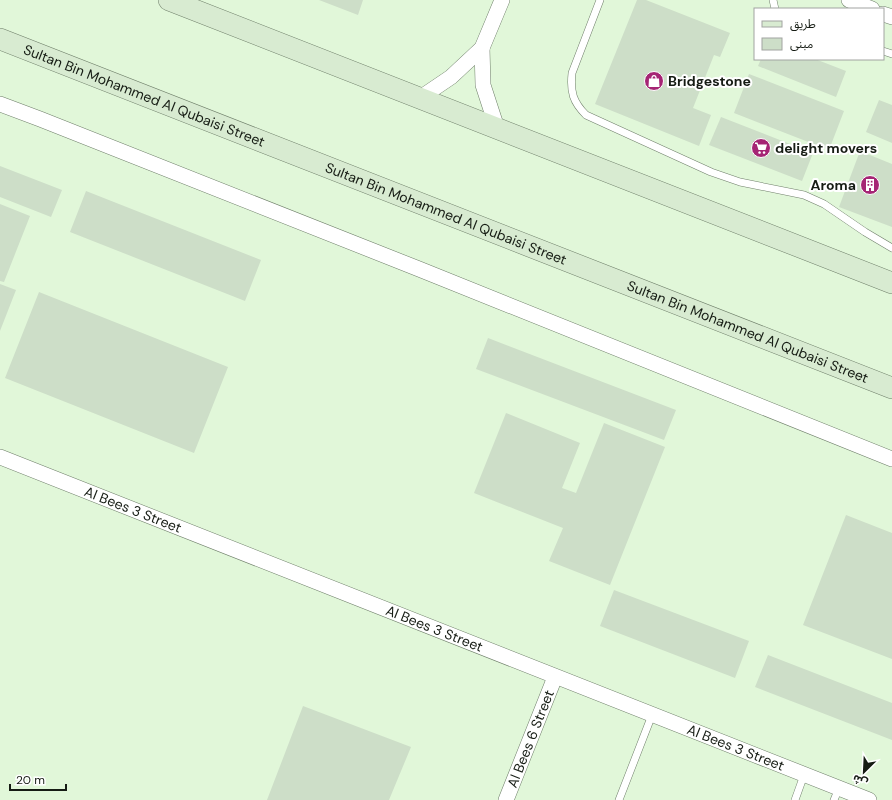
<svg xmlns="http://www.w3.org/2000/svg" width="892" height="800" font-family="'DM Sans','Noto Sans Arabic',sans-serif">
	<style>
		.built { fill: #e1f7d9; fill-rule: evenodd }
		.building { fill: #cddec8 }
		.lines { fill: none; stroke-linecap: round; stroke-linejoin: round }
		.service-casing { stroke: #6f7f6a; stroke-width: 8 }
		.minor-casing { stroke: #6f7f6a; stroke-width: 16 }
		.secondary-casing { stroke: #6f7f6a; stroke-width: 22 }
		.service { stroke: #fff; stroke-width: 7 }
		.minor { stroke: #fff; stroke-width: 15 }
		.secondary { stroke: #d8ebd1; stroke-width: 21 }
		.labels { text-anchor: middle; dominant-baseline: central; stroke-width: 4; stroke-linejoin: round; paint-order: stroke }
		.poi-label { font-size: 14px; font-weight: bold; fill: #161c14; stroke: #fff; text-anchor: start }
		.street-label { font-size: 14px; fill: #161c14; stroke: #fff }
	</style>
	<rect width="100%" height="100%" fill="#edffe8"/>
	<!-- built -->
	<path class="built" d="M0 0H892V800H0ZM755 9H883V59H755Z"/>
	<!-- building -->
	<path class="building" d="M319 0H363L358 15Z
		M637 0H646L730 33 720 57 714 55 693 108 711 115 699 146 595 104Z
		M761 59H815L846 71 836 97 758 66Z
		M749 74 844 111 829 150 734 113Z
		M879 100 892 105V143L866 132Z
		M721 117 813 153 802 181 709 145Z
		M860 151 892 164V227L839 207Z
		M0 166 62 190 51 217 0 197Z
		M86 191 261 260 245 301 70 232Z
		M0 204 30 216 4 282 0 281Z
		M0 284 16 290 0 331Z
		M39 292 228 367 194 453 5 378Z
		M488 338 676 410 664 440 476 369Z
		M506 413 580 443 562 488 576 493 604 423 665 447 610 585 549 561 563 528 474 493Z
		M846 515 892 533V659L803 625Z
		M614 590 749 641 735 678 600 626Z
		M768 655 892 703V740L755 687Z
		M303 706 411 747 389 800H267Z"/>
	<g class="lines">
		<!-- service casing -->
		<g class="service-casing">
			<path id="service" d="M600 0 572 73C570 92 573 102 586 115L711 172 740 182 804 195 824 204 865 232 892 248
				M773 0 775 9
				M883 51 892 54
				M619 800 652 715
				M795 800 804 775
				M834 800 839 788"/>
		</g>
		<!-- minor casing -->
		<g class="minor-casing">
			<g id="minor">
				<path d="M849 0 872 9"/>
				<path d="M883 14 892 17"/>
				<path d="M482 48 483 85 497 128"/>
				<path d="M420 98 451 77 482 48 502 0"/>
				<path d="M0 104 40 119 419 269 892 459"/>
				<path id="s1" d="M0 457 869 800"/>
				<path id="s2" d="M506 800 555 677"/>
			</g>
		</g>
		<!-- secondary casing -->
		<g class="secondary-casing">
			<g id="secondary">
				<path d="M169 0 892 283"/>
				<path id="s3" d="M0 39 892 388"/>
			</g>
		</g>
		<!-- service -->
		<use href="#service" class="service"/>
		<!-- minor -->
		<use href="#minor" class="minor"/>
		<!-- secondary -->
		<use href="#secondary" class="secondary"/>
	</g>
	<!-- icons -->
	<defs>
		<g id="shop-disc" transform="scale(1)"><circle r="9.5" fill="#a52474" stroke="#fff"/><path d="M-5-2.5h2.3a2.7 3.5 0 0 1 5.4 0H5L5.5 6h-11ZM-1.5-2.5h3a1.5 2.3 0 0 0-3 0Z" fill="#fff"/></g>
		<g id="supermarket-disc" transform="scale(1)"><circle r="9.5" fill="#a52474" stroke="#fff"/><path d="M-6-5.5h2.5l.6 2H6L4.5 2H-2.5L-4.4-4H-6ZM-1.5 3.2a1.3 1.3 0 1 0 .1 0ZM3 3.2a1.3 1.3 0 1 0 .1 0Z" fill="#fff"/></g>
		<g id="building-disc" transform="scale(1)"><circle r="9.5" fill="#a52474" stroke="#fff"/><path d="M-4-6H4V6H1V3H-1V6H-4ZM-2.5-4.3h1.7v1.8h-1.7ZM.8-4.3h1.7v1.8H.8ZM-2.5-1h1.7V.8h-1.7ZM.8-1h1.7V.8H.8Z" fill="#fff"/></g>
	</defs>
	<g fill-rule="evenodd">
		<use href="#shop-disc" x="654" y="81"/>
		<use href="#supermarket-disc" x="761" y="148"/>
		<use href="#building-disc" x="870" y="185"/>
	</g>
	<g class="labels">
		<!-- poi labels -->
		<g class="poi-label">
			<text x="668" y="81">Bridgestone</text>
			<text x="775" y="148">delight movers</text>
			<text x="856" y="185" text-anchor="end">Aroma</text>
		</g>
		<!-- street labels -->
		<g class="street-label">
			<text stroke="none"><textPath href="#s3" startOffset="155">Sultan Bin Mohammed Al Qubaisi Street</textPath></text>
			<text stroke="none"><textPath href="#s3" startOffset="479">Sultan Bin Mohammed Al Qubaisi Street</textPath></text>
			<text stroke="none"><textPath href="#s3" startOffset="803">Sultan Bin Mohammed Al Qubaisi Street</textPath></text>
			<text stroke="none"><textPath href="#s1" startOffset="143">Al Bees 3 Street</textPath></text>
			<text stroke="none"><textPath href="#s1" startOffset="467">Al Bees 3 Street</textPath></text>
			<text stroke="none"><textPath href="#s2" startOffset="66">Al Bees 6 Street</textPath></text>
			<text stroke="none"><textPath href="#s1" startOffset="791">Al Bees 3 Street</textPath></text>
		</g>
	</g>
	<!-- legend -->
	<rect x="754" y="8" width="130" height="52" fill="#ffffff" stroke="#a2a4a1"/>
	<rect x="762" y="21" width="20" height="6" fill="#d8ebd1" stroke="#a2a4a1"/>
	<text x="790" y="28" font-size="12" fill="#161c14">طريق</text>
	<rect x="762" y="38" width="20" height="12" fill="#cddec8" stroke="#a2a4a1"/>
	<text x="790" y="48" font-size="12" fill="#161c14">مبنى</text>
	<!-- north arrow -->
	<g transform="translate(864 772) rotate(204)" stroke="#ffffff" stroke-width="3" paint-order="stroke">
	<path d="M0-3L7 15L0 10L-7 15Z" fill="#161c14"/>
	<text y="-6" font-size="11" font-weight="bold" text-anchor="middle" fill="#161c14">ش</text>
	</g>
	<!-- scale -->
	<path d="M10 784v6h56v-6" fill="none" stroke="#161c14" stroke-width="2"/>
	<text x="16" y="784" font-size="12" fill="#161c14" stroke="#ffffff" stroke-width="3" paint-order="stroke">20 m</text>
</svg>
